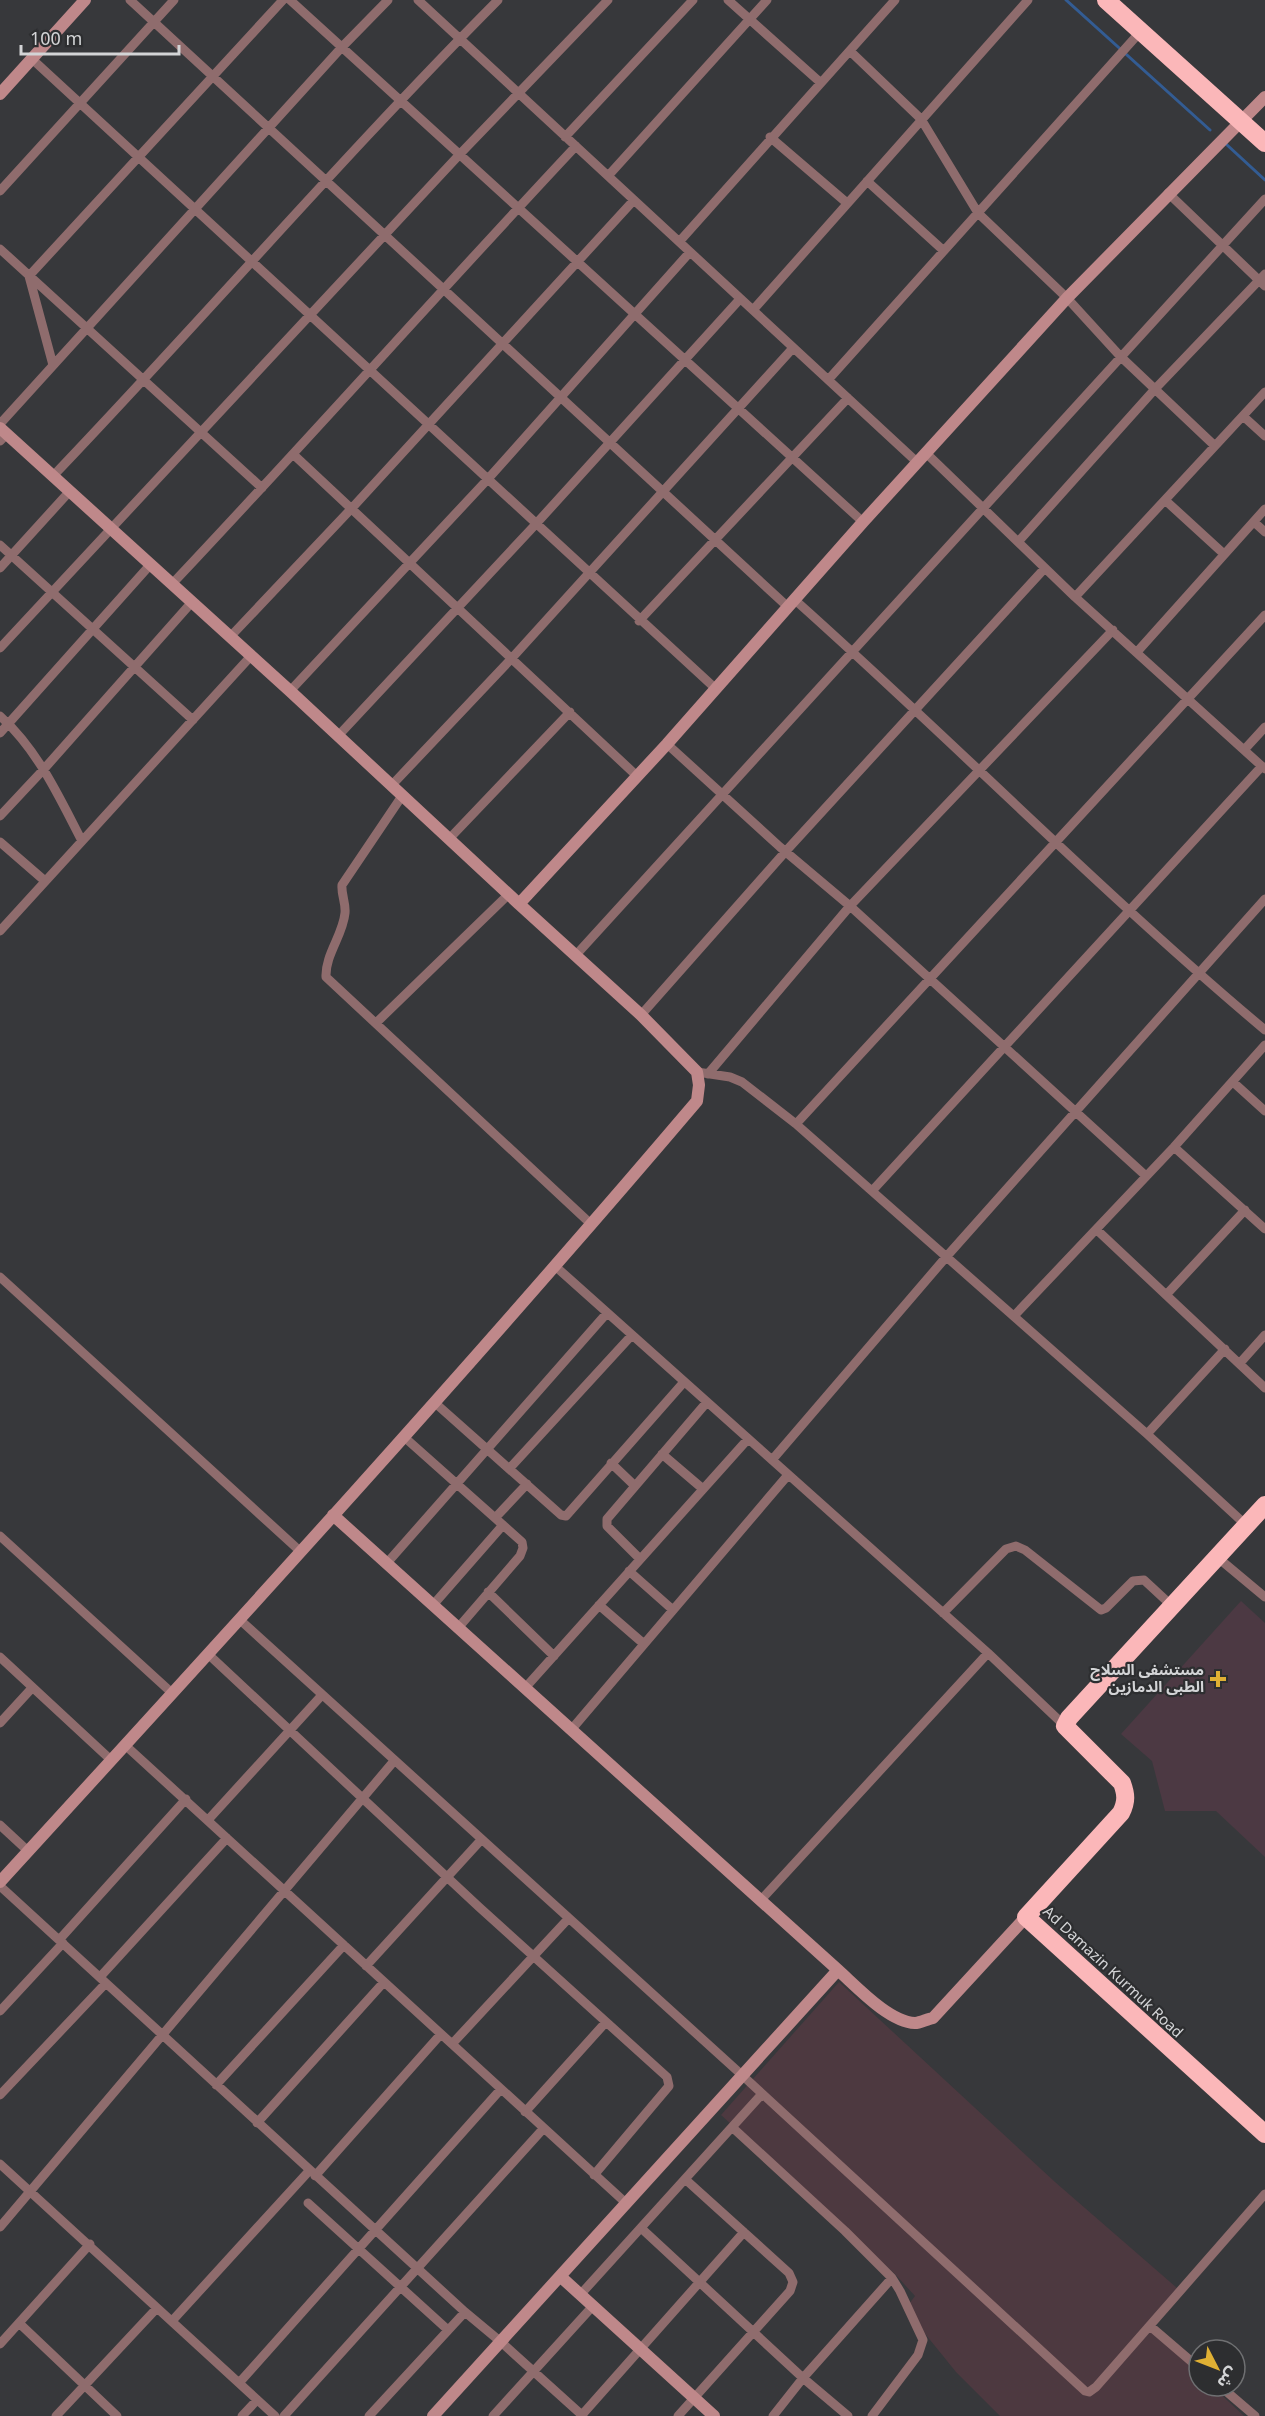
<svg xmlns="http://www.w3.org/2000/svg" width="1265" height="2416" font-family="Georgia,'Noto Sans Arabic',serif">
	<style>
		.commercial { fill: #4d3940 }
		.medical { fill: #4c3943 }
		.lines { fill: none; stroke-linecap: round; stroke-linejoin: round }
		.stream { stroke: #335c93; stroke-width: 3 }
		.street { stroke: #8f6c6d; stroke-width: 9 }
		.secondary { stroke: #bf888a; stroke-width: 12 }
		.highway { stroke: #fbb7b9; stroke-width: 18 }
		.poi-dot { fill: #e0b034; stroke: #2d2e30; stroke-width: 2 }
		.labels { text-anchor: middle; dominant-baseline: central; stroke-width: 4.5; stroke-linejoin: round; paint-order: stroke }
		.poi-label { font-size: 15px; font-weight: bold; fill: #d3d4d6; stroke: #2d2e30; text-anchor: end }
		.street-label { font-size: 15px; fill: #d3d4d6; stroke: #2d2e30 }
	</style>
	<rect width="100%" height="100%" fill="#37383b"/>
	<!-- commercial -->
	<path class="commercial" d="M839 1982 1055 2182 1177 2288 1145 2325 1199 2374V2386H1212L1244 2416H1000L956 2372 905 2309 915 2296 894 2273 721 2115Z"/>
	<!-- medical -->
	<path class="medical" d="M1241 1601 1265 1623V1857L1216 1811H1165L1152 1761 1121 1734Z"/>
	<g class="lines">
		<!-- stream -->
		<path class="stream" d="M1066 0 1210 130
			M1226 144 1265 180"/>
		<!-- street -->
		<path class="street" d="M130 0 788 607
			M290 0 863 522
			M418 0 918 463
			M728 0 821 83
			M850 51 921 119 978 213 1067 298 1120 356 1215 446
			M32 59 716 689
			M565 137 693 0
			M770 137 847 203
			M608 176 767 0
			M867 181 944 251
			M0 191 174 0
			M1168 193 1265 286
			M679 242 895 0
			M0 249 262 488
			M753 310 1028 0
			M53 365 29 276 283 0
			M828 380 1141 31
			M1243 416 1265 436
			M0 424 342 47 388 0
			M0 441 7 434
			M926 453 1075 597 1265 769
			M294 455 638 777
			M53 476C203 319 345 154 498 0
			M1165 500 1224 554
			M1254 522 1265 532
			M1018 542 1155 389 1265 274
			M0 545 193 720
			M0 568 69 492
			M172 584C309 439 440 291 576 146
			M1075 597 1265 392
			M795 600C953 741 1102 893 1265 1030
			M639 621 848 398
			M230 637 352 508 634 200
			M0 648 460 154 608 0
			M1137 652 1265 509
			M290 691 487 480 690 252
			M0 716C38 750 59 797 82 841
			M0 733 150 565
			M338 736 535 525 740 299
			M667 744 780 847 850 906 1146 1176
			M1244 750 1265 727
			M391 786 512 658 793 348
			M402 796 342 885C341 894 346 903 345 913 343 935 325 955 326 977L592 1225
			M0 816 44 769 192 602
			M449 839 570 712
			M0 842 45 881
			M0 931 251 656
			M575 956 1265 199
			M641 1015 786 851 1045 568
			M376 1023 509 894
			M697 1072 730 1077 742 1082 796 1124 1147 1434 1246 1525
			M708 1074 850 906 1113 630
			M1233 1082 1265 1111
			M796 1124 1265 615
			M1174 1147 1265 1229
			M872 1191 1262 766
			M1097 1230 1265 1388
			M555 1266 988 1653 1065 1726
			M0 1277 301 1552
			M1166 1295 1245 1210
			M1014 1316 1174 1147 1265 1045
			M1240 1363 1265 1335
			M434 1402 561 1515 566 1516 684 1382
			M1147 1434 1225 1349
			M403 1436 522 1542 523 1548 520 1556 458 1628
			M662 1454 703 1489
			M772 1460 947 1256 1265 899
			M611 1463 635 1486
			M509 1469 632 1335
			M495 1518 527 1484
			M0 1536 172 1693
			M1217 1557 1265 1597
			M640 1559 607 1526V1519L707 1402
			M387 1563 607 1313
			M629 1571 673 1610
			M488 1592 554 1656
			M433 1605 503 1525
			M599 1605 644 1644
			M943 1613 1006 1549 1016 1546 1025 1550 1101 1610 1106 1608 1133 1581 1144 1580 1171 1605
			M239 1619 743 2076 1085 2391 1089 2392 1096 2387 1265 2194
			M208 1654 479 1907 667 2077 669 2086 594 2175
			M0 1657 111 1760
			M525 1688 748 1439
			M0 1723 32 1688
			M571 1730 788 1475
			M125 1745 627 2204
			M208 1820 322 1695
			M0 1825 28 1851
			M0 1886 465 2312 501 2342 583 2416
			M760 1901 988 1653
			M59 1940 186 1799
			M366 1966 481 1840
			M100 1977 227 1838
			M0 2011 63 1943
			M452 2044 568 1919
			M216 2085 344 1945
			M0 2095 106 1983
			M525 2112 606 2022
			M257 2123 384 1982
			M733 2128 845 2231 892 2278 900 2291 923 2340 918 2355 872 2416
			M0 2164 275 2416
			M315 2176 441 2034
			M308 2203 448 2330
			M0 2227 394 1761
			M641 2228 803 2378 848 2416
			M580 2295 761 2095
			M172 2321 309 2171
			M19 2323 117 2416
			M1150 2326 1199 2368
			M0 2344 90 2244
			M239 2383 501 2089
			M1220 2386 1255 2416
			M56 2416 157 2308
			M242 2416 257 2400
			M284 2416 543 2129
			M369 2416 465 2312
			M493 2416 592 2307
			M581 2416 744 2232
			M678 2416 790 2291 793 2282 789 2273 685 2179
			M773 2416 803 2378 892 2278"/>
		<!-- secondary -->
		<path class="secondary" d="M0 94 85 0
			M0 428 290 691 519 904 667 744 863 522 1067 298 1265 97
			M333 1515 838 1970
			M0 1882C235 1625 471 1367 697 1101L699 1085 697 1072 641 1015 519 904
			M561 2277 714 2416
			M433 2416 838 1970C857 1987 889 2022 915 2023 920 2023 927 2019 933 2018L1026 1917"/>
		<!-- highway -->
		<path class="highway" d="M1106 0 1265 143
			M1265 1505 1069 1718 1065 1726 1122 1783C1126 1794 1127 1801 1121 1813L1026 1917 1265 2134"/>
	</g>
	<!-- markers -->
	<path class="poi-dot" d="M1215 1670h6v6h6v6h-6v6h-6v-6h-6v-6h6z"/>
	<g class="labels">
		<!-- poi labels -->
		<g class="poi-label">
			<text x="1204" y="1670">مستشفى السلاح<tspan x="1204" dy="17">الطبى الدمازين</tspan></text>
		</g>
		<!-- street labels -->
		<g class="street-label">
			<text transform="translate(1113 1972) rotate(43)">Ad Damazin Kurmuk Road</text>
		</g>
	</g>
	<!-- north arrow -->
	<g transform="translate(1217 2368) rotate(132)"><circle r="28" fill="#2d2e30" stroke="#6f7072" stroke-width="1.5"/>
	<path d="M0-4.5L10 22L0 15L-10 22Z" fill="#e0b034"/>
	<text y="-9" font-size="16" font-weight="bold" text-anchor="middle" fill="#d3d4d6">ش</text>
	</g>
	<!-- scale -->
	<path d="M21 45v9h158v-9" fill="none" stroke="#d3d4d6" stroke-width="3"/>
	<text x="30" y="45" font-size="18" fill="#d3d4d6" stroke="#2d2e30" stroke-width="4.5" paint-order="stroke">100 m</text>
</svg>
